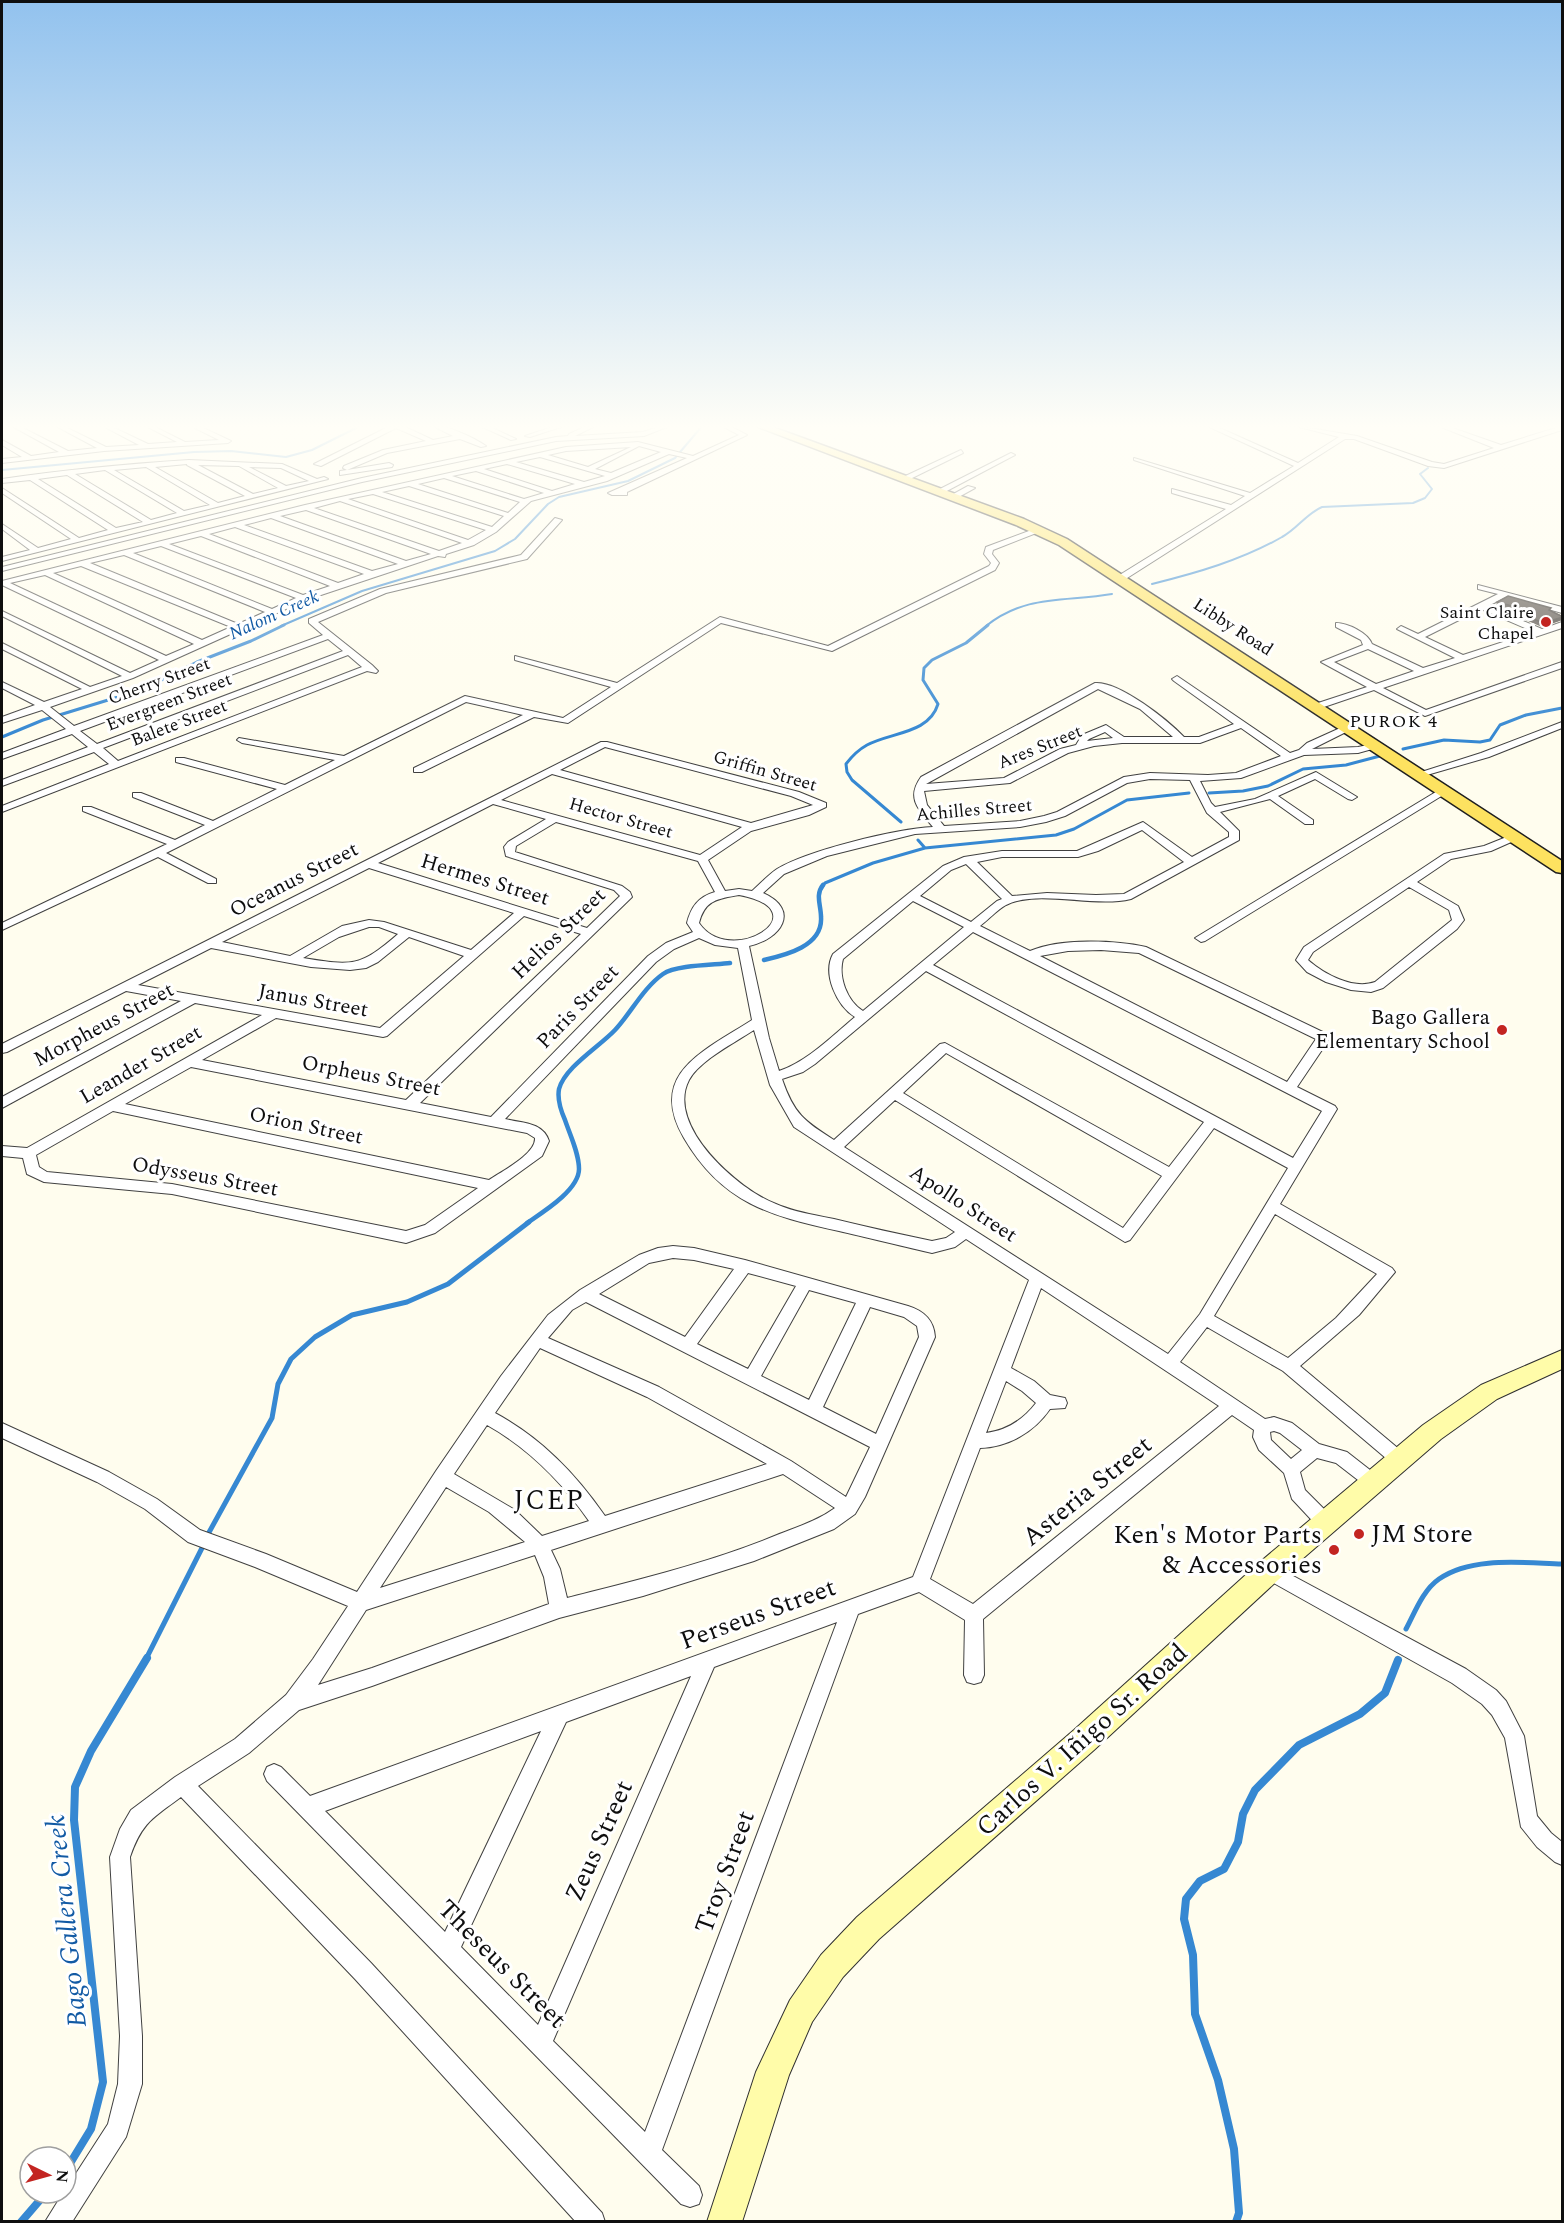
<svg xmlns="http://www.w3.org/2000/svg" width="1564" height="2223" font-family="Spectral,serif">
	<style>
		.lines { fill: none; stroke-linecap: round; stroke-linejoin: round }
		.stream-far4 { stroke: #3688d2; stroke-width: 2 }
		.stream-far3 { stroke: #3688d2; stroke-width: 3 }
		.stream-far2 { stroke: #3688d2; stroke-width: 4.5 }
		.stream-far1 { stroke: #3688d2; stroke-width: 5 }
		.stream { stroke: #3688d2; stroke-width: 8 }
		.minor-casing { stroke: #414141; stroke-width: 2 }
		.secondary-casing { stroke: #303030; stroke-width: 2 }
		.primary-casing { stroke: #1f1f1f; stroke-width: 3 }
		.minor { fill: #fff; fill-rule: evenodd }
		.secondary { fill: #fffca9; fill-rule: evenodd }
		.primary { fill: #fde260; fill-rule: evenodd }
		.wall { fill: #4b4540 }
		.shaded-wall { fill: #3d3834 }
		.building { fill: #57504a; stroke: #3d3834; stroke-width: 1.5 }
		.poi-dot { fill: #c32521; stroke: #fff; stroke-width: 2 }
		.labels { text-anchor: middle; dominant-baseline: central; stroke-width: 6; stroke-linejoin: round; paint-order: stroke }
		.far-poi-label { font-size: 18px; fill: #0e0e0e; stroke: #fff; text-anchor: end }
		.far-water-label { font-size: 18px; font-style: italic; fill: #125aa4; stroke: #fff }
		.far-street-label { font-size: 18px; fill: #0e0e0e; stroke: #fff }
		.far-neighbourhood-label { font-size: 18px; letter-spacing: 1.5px; fill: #0e0e0e; stroke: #fff }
		.street-label { font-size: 21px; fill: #0e0e0e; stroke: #fff }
		.poi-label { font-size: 21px; fill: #0e0e0e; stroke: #fff; text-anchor: end }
		.near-street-label { font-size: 26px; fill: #0e0e0e; stroke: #fff }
		.near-poi-label { font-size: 26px; fill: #0e0e0e; stroke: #fff; text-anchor: start }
		.near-neighbourhood-label { font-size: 27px; letter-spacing: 1.5px; fill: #0e0e0e; stroke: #fff }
		.near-water-label { font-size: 27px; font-style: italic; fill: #125aa4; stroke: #fff }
	</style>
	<rect width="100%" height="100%" fill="#fffdee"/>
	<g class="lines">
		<!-- stream-far4 -->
		<path class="stream-far4" d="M2 470 194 452 231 451 286 457 312 450 362 425
			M1152 584C1196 573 1242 560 1282 537 1297 529 1306 514 1322 507L1413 503 1425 498 1432 489 1420 474 1428 468
			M281 626 362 591 495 551 515 539 548 504 559 497 628 481 675 458 703 425
			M986 626C1026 594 1065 602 1112 594"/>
		<!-- stream-far3 -->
		<path class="stream-far3" d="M2 737 43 720 144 689 197 662 251 641 284 625
			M1403 749 1444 740 1480 742 1490 740 1500 725 1526 715 1562 708
			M1209 793 1243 791 1268 786 1303 769 1346 765 1380 756
			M901 822 852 780 847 772 846 764C852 756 858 750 867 745 891 732 929 734 938 704L923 680 924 668 932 660 966 643 988 625
			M918 840 925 848
			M822 887 825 883 873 863 925 848 1056 835 1074 829 1127 800 1189 793"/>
		<!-- stream-far2 -->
		<path class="stream-far2" d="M764 960C786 955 823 946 821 917 821 905 815 895 823 885
			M527 1223C543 1212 579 1190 579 1169 579 1153 570 1135 565 1120 561 1111 557 1100 559 1089 565 1067 599 1047 615 1030 631 1013 643 988 663 974 676 965 713 965 730 963"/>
		<!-- stream-far1 -->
		<path class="stream-far1" d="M207 1536 272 1418 278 1384 291 1359 315 1337 352 1315 407 1302 448 1284 529 1222
			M1406 1629C1415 1612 1423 1590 1439 1579 1472 1556 1524 1563 1562 1564
			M146 1659 203 1546"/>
		<!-- stream -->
		<path class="stream" d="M66 2170 91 2129 103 2082 74 1820 75 1787 91 1751 147 1658
			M21 2222 46 2193
			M1236 2222 1239 2213 1234 2149 1218 2080 1195 2014 1193 1955 1184 1919 1186 1899 1200 1881 1224 1869 1238 1842 1243 1814 1255 1790 1299 1745 1360 1714 1385 1693 1398 1660"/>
		<!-- minor casing -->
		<g class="minor-casing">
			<path id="minor" d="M10 425H17L68 451 97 448 54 425H61L106 447 139 445 101 425H108L148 444 177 442 144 425H151L185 442 219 440 189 425H197L231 441 228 443 104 451 2 463V459L22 457 2 445V440L31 456 59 452Z
				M392 425H401L433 440 453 436 431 425C445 424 475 438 486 446L481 447 460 439 387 453 347 470 389 463 393 465 392 467 340 475V471L347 470 343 468 344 466 383 450 426 441 396 428 321 466 314 464Z
				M478 425H486L516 439 511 440Z
				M558 425H567L530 437 525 436Z
				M589 425H597L575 436 643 432 664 425H672L644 436 556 441 362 482 2 571V567L362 478 556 437 568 436 569 434Z
				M724 425H728L747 435 627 492V495H612L608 493 687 458 669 454 607 481 531 501 496 532 474 545 446 554 445 557 438 556 306 600 133 678 50 707 74 726 323 635 309 623V619L380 589 521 555 555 518 562 520 527 559 386 593 318 622 372 665 378 671 376 673 367 671 2 812V806L109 764 94 752 2 786V780L88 747 72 734 2 759V753L66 729 42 710 2 723V717L35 705 2 688V682L44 702 82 689 2 649V643L90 687 122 676 2 616V611L130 673 159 660 2 585V581L305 505 566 447 638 442 693 456 739 435 724 427ZM639 446 661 452 611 473 595 469ZM631 447 588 467 548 455 566 451ZM540 457 605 476 584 482 516 462ZM507 464 575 484 552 491 484 469ZM476 471 544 493 524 499 452 476ZM444 478 520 502 508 513 418 484ZM409 486 504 516 492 527 382 492ZM373 494 486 530 468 540 348 499ZM340 501 462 543 439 551 314 508ZM306 510 431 554 406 561 280 516ZM271 518 398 564 372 571 244 525ZM235 527 364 574 338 583 209 534ZM201 536 330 586 303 595 169 544ZM161 546 296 598 272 609 133 553ZM124 555 265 612 238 624 90 563ZM81 566 231 627 202 640 53 573ZM45 575 194 644 166 656 10 583ZM328 639 343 651 97 744 80 731ZM348 655 362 667 118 761 103 748Z
				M1205 425H1213L1298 463 1339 437 1291 425 1357 436 1432 462 1444 464 1494 448 1436 425H1444L1501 445 1562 426V430L1444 468 1428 466 1354 439H1345L1124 580H1118V576L1226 509 1172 493V489L1231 505 1245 496 1134 460V458L1250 493 1294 466Z
				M961 450 963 453 906 481 899 479Z
				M1011 453 1015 455 1013 456 941 494 934 492Z
				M189 460 282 464 317 479 324 477 328 479 2 561V557L30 550 2 529V524L38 548 71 539 2 493V488L79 538 108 530 30 480 2 483V479C63 470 126 464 189 460ZM187 464V465L245 496 218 503 155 467ZM198 465 239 466 278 488 253 494ZM146 467 210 505 184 511 114 470ZM249 467 281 468 309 481 286 486ZM105 470 177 513 151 520 75 474ZM67 475 143 522 116 528 38 479Z
				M968 486 975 488 955 499 948 497Z
				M1037 528 1044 530 993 550 992 554 999 563 995 570 832 651 721 623 568 723 534 717 422 772H414V768L523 715 466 702 166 853 216 879V883H208L158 857 2 930V923L167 844 83 811V807H91L175 840 205 825 133 797V793H141L213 821 277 789 176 762V758H184L285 785 335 760 242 743 237 740 239 738 344 756 465 696 563 718 611 687 515 660V656L617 683 720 617 828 646 989 566 991 563 984 554 986 547Z
				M1478 585 1562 607V613L1506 597 1488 606 1542 629 1562 622V628L1383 688 1426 710 1559 663 1562 662V668L1425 716 1374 690 1321 708H1315V704L1367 687 1321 662 1363 645 1361 640 1336 627V623C1348 623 1368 633 1372 644L1423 668 1455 658 1397 629 1401 626 1418 634 1498 594 1478 589ZM1481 609 1534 632 1463 655 1425 637ZM1368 649 1414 671 1376 684 1334 662Z
				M1177 676 1290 753 1299 750 1307 743 1349 724 1354 727 1352 729 1312 749 1358 747 1378 743 1383 746 1358 753 1304 755 1241 778 1200 781 1211 803 1215 807 1255 799 1316 772 1357 797 1352 800 1348 799 1315 779 1278 796 1313 820V824H1305L1270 799 1220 812 1239 831V840L1131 899C1094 908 1038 889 1006 905 997 910 988 920 980 926L1030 951C1060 938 1115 940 1146 947L1329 1035 1330 1038 1297 1087 1335 1106 1337 1109 1280 1204 1392 1268 1395 1272 1359 1315 1300 1366 1406 1455 1408 1460 1406 1465 1400 1467 1394 1465 1283 1371 1207 1327 1180 1362 1265 1419 1274 1417 1292 1423 1319 1444 1347 1452 1379 1477 1382 1482 1379 1487 1373 1490 1367 1487 1336 1463 1317 1458 1300 1472 1305 1490 1332 1517 1335 1523 1332 1529 1326 1531 1320 1529 1292 1499 1284 1473 1259 1450 1253 1437 1254 1430 1232 1415 983 1619 984 1675 981 1682 974 1684 967 1682 964 1675 965 1620 919 1592 858 1614 662 2150 699 2186 702 2195 699 2204 690 2207 681 2204 267 1781 264 1774 267 1767 274 1764 281 1767 310 1796 913 1577 1029 1280 966 1239 955 1247 932 1253C901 1246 870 1238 839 1231 770 1216 722 1203 684 1138 646 1073 706 1050 752 1020L738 948 715 945 699 938 674 949 656 962 505 1119C522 1123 543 1122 549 1141L542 1156 435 1233 406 1243 172 1194 44 1182 27 1174 23 1158 2 1156V1146L27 1148 262 1015 195 1003 2 1108V1097L181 1001 126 991 7 1052 2 1053V1044L601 742H607L799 792 826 803V807L809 815 751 831 708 860 725 891 739 889 752 891C760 884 768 875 777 869 809 850 895 829 933 827 918 809 906 798 921 777L1095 683C1119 681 1168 720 1184 737H1199L1234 724 1174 681 1172 679ZM1098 689 1140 709 1173 737H1124L1106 725 1082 735 1076 745 1060 749 1004 778 926 784ZM1241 728 1281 756 1236 773 1208 775 1150 773 1124 777 1057 812 1044 816 1020 821 944 826 927 805 924 791 1010 783 1068 753 1094 746 1122 743H1200ZM1105 732 1113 738 1087 741 1089 739ZM605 747 791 796 813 805 751 823 560 770ZM552 774 742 827 700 855 501 800ZM1150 779 1190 780 1207 813 1229 832V837L1192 857 1143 822 1077 851H1002L964 857 943 866 833 954C822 974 837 1006 855 1017 831 1037 808 1061 779 1071L769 1038 749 946C781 939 801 910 763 893L784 874 827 856 915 834 1020 827 1046 822 1065 816 1127 783ZM493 804 546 819 508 842 504 847 506 856 614 890 620 896 587 928 378 863ZM556 822 698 861 715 892C698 897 691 907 687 923L693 932 666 943 648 956 491 1117 420 1103 632 897 630 892 622 886 515 852 516 846ZM1142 830 1184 862 1124 894 1096 895 1047 893 1012 896 977 862 1002 857H1078L1098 851ZM966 864 1002 899 997 901 971 922 920 896 951 870ZM369 868 514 913 471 950 384 922 369 920 342 926 290 956 222 942ZM739 895C823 911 730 969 699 923 705 900 717 899 739 895ZM913 901 964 927 863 1011C847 1001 838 977 843 959ZM524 916 581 934 406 1100 202 1060 276 1018 383 1037 387 1036ZM369 927H379L398 934C360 967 353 966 303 958L339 937ZM973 932 1322 1111 1293 1158 933 965ZM409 937 464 956 380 1028 138 985 211 948 311 967 350 970 366 968 378 962ZM1101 950 1139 953 1316 1039 1287 1082 1040 956 1068 951ZM926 971 1204 1122 1169 1167 945 1043 940 1044 834 1140C804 1121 794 1114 782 1079L803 1072 815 1064ZM754 1030 770 1085 794 1127 955 1232 946 1238 932 1241C899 1234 866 1227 834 1219 814 1215 794 1212 776 1204 739 1190 665 1126 689 1080 700 1060 736 1042 754 1030ZM946 1053 1162 1176 1123 1228 903 1093ZM191 1067 527 1133 535 1138C536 1154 502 1171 489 1180L125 1104ZM895 1100 1125 1242 1130 1240 1214 1128 1288 1168 1200 1314 1168 1354 844 1147ZM113 1111 478 1188 425 1225 406 1231 172 1184 47 1172 39 1167 36 1155ZM1275 1214 1377 1274 1336 1318 1288 1358 1214 1316ZM1041 1288 1219 1406 973 1604 930 1579 980 1448C1009 1447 1034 1432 1050 1409L1065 1408 1067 1403 1065 1398 1050 1395 1034 1381 1011 1368ZM1006 1381 1022 1391 1036 1403C1023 1420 1007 1430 986 1433ZM1274 1431 1280 1433 1302 1450 1291 1459 1271 1440 1270 1432ZM837 1622 645 2132 553 2041 714 1667ZM691 1676 538 2025 461 1947 566 1722ZM541 1731 445 1932 325 1811Z
				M1562 722V728L1489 757 1420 777 1415 774 1481 753Z
				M1444 787 1448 788V792L1205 941 1201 942 1195 938Z
				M1514 834 1519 837 1518 839 1491 851 1451 859 1417 882 1458 906 1464 920 1457 929 1383 988 1371 992 1351 990 1326 982 1307 972 1296 960 1304 947 1444 854 1484 846ZM1409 887 1449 910 1452 920 1375 982C1353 990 1324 974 1308 960L1313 952Z
				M673 1246 694 1248 745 1260 908 1306C924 1311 934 1320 935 1337L865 1497 855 1514 834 1529 754 1561 643 1596 559 1618 372 1686 299 1710 249 1753 198 1786 371 1963 602 2213 605 2222H576L355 1979 181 1797C153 1818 142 1822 130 1857L142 2036V2084L126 2137 72 2222H45L63 2193H66V2189L108 2124 118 2084 120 2036 110 1857 120 1829 131 1810 175 1777 235 1739 286 1695 313 1659 348 1606 255 1567 188 1542 145 1509 97 1482 2 1438V1423L109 1472 157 1499 200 1530 266 1554 357 1592 436 1471 501 1376 548 1315 580 1290 639 1255 658 1248ZM673 1258 694 1260 734 1269 685 1337 599 1294 649 1263ZM748 1273 796 1286 748 1369 697 1344ZM809 1290 856 1303 809 1400 761 1376ZM586 1302 870 1447 846 1497 791 1461 659 1387 548 1338 572 1310ZM870 1307 904 1317 917 1326 919 1337 876 1434 823 1407ZM540 1348 647 1397 767 1464 605 1516C575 1473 541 1438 495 1413ZM487 1425C528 1448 562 1482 589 1521L542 1536 515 1510 454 1474ZM783 1474 835 1508C817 1521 797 1527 777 1535 709 1563 637 1580 567 1598L560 1569 551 1550ZM446 1487 489 1512 525 1542 380 1588ZM535 1555 544 1577 549 1604 372 1668 318 1685 366 1610Z
				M1269 1563 1466 1669 1496 1690 1506 1701 1524 1736 1537 1816 1551 1833 1562 1842V1865L1555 1862 1537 1847 1521 1827 1505 1738 1492 1715 1482 1704 1452 1683 1263 1577 1260 1571 1263 1565Z"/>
		</g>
		<!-- secondary casing -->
		<g class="secondary-casing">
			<path id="secondary" d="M1562 1350V1369L1497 1399 1441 1439 1278 1580 1094 1750 879 1939 843 1977 812 2022 789 2075 742 2222H707L756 2072 790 2000 821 1955 857 1917 1074 1730 1260 1562 1423 1425 1481 1385Z"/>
		</g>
		<!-- primary casing -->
		<g class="primary-casing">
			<path id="primary" d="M753 425H767L1024 519 1067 539 1562 861V873L1556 872 1059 545 1016 525Z"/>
		</g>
		<!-- minor -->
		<use href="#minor" class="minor"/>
		<!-- secondary -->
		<use href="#secondary" class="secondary"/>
		<!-- primary -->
		<use href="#primary" class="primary"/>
	</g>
	<!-- wall -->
	<path class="wall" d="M1497 602 1551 608 1550 610 1563 616V619L1562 620 1542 627 1510 613 1512 610 1496 606Z"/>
	<!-- shaded-wall -->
	<path class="shaded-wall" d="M1563 617 1562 620 1542 627 1543 623Z"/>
	<!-- building -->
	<path class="building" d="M1508 596 1551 608 1549 610 1563 617 1543 623 1512 610 1515 607 1497 602Z"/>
	<!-- sky -->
	<linearGradient id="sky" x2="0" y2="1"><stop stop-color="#92c2ee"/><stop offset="0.58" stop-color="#fffef7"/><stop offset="1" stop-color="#fffef7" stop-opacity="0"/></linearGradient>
	<rect width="1564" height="736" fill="url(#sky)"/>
	<!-- markers -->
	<g class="poi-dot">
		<circle cx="1546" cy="622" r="6"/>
		<circle cx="1502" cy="1030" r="6"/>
		<circle cx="1359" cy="1534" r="6"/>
		<circle cx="1334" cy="1550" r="6"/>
	</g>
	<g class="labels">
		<!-- far-poi labels -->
		<g class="far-poi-label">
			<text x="1534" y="612">Saint Claire<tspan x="1534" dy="21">Chapel</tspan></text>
		</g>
		<!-- far-water labels -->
		<g class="far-water-label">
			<text transform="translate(274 615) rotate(-24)">Nalom Creek</text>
		</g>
		<!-- far-street labels -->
		<g class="far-street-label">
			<text transform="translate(1233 627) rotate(33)">Libby Road</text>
			<text transform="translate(159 681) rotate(-20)">Cherry Street</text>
			<text transform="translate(169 702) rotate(-21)">Evergreen Street</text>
			<text transform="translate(179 723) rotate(-21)">Balete Street</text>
			<text transform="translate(1040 747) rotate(-22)">Ares Street</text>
			<text transform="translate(765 771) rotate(16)">Griffin Street</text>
			<text transform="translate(974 810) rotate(-5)">Achilles Street</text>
			<text transform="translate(621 818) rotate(16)">Hector Street</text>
		</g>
		<!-- far-neighbourhood labels -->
		<g class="far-neighbourhood-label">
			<text x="1394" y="721">PUROK 4</text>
		</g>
		<!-- street labels -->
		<g class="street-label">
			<text transform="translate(294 880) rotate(-27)">Oceanus Street</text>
			<text transform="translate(485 880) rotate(17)">Hermes Street</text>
			<text transform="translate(559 934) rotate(-44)">Helios Street</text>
			<text transform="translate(313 1001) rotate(10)">Janus Street</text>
			<text transform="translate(578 1007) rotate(-46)">Paris Street</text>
			<text transform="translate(104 1025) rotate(-28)">Morpheus Street</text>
			<text transform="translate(141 1065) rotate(-30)">Leander Street</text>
			<text transform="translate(371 1076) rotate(11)">Orpheus Street</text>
			<text transform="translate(306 1126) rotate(12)">Orion Street</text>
			<text transform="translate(205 1177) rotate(10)">Odysseus Street</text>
			<text transform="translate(963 1204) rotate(33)">Apollo Street</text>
		</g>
		<!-- poi labels -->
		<g class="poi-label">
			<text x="1490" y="1018">Bago Gallera<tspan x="1490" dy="24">Elementary School</tspan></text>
		</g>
		<!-- near-street labels -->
		<g class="near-street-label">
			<text transform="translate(1087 1491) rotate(-39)">Asteria Street</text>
			<text transform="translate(758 1614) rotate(-20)">Perseus Street</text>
			<text transform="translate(1082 1740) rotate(-42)">Carlos V. Iñigo Sr. Road</text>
			<text transform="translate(599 1841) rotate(-66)">Zeus Street</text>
			<text transform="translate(725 1872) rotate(-70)">Troy Street</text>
			<text transform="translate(502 1964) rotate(45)">Theseus Street</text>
		</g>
		<!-- near-poi labels -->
		<g class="near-poi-label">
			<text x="1371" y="1534">JM Store</text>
			<text x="1322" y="1535" text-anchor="end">Ken's Motor Parts<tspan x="1322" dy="30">&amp; Accessories</tspan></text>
		</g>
		<!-- near-neighbourhood labels -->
		<g class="near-neighbourhood-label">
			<text x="549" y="1501">JCEP</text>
		</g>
		<!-- near-water labels -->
		<g class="near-water-label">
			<text transform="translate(67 1921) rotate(-96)">Bago Gallera Creek</text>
		</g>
	</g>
	<!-- border -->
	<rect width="1564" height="2223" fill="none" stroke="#0e0e0e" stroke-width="6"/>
	<!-- north arrow -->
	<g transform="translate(48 2175) rotate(95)"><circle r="28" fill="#ffffff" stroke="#9f9f9f" stroke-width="1.5"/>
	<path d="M0-4.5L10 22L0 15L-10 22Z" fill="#c32521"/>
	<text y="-9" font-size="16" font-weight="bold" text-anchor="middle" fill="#0e0e0e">N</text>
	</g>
</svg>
